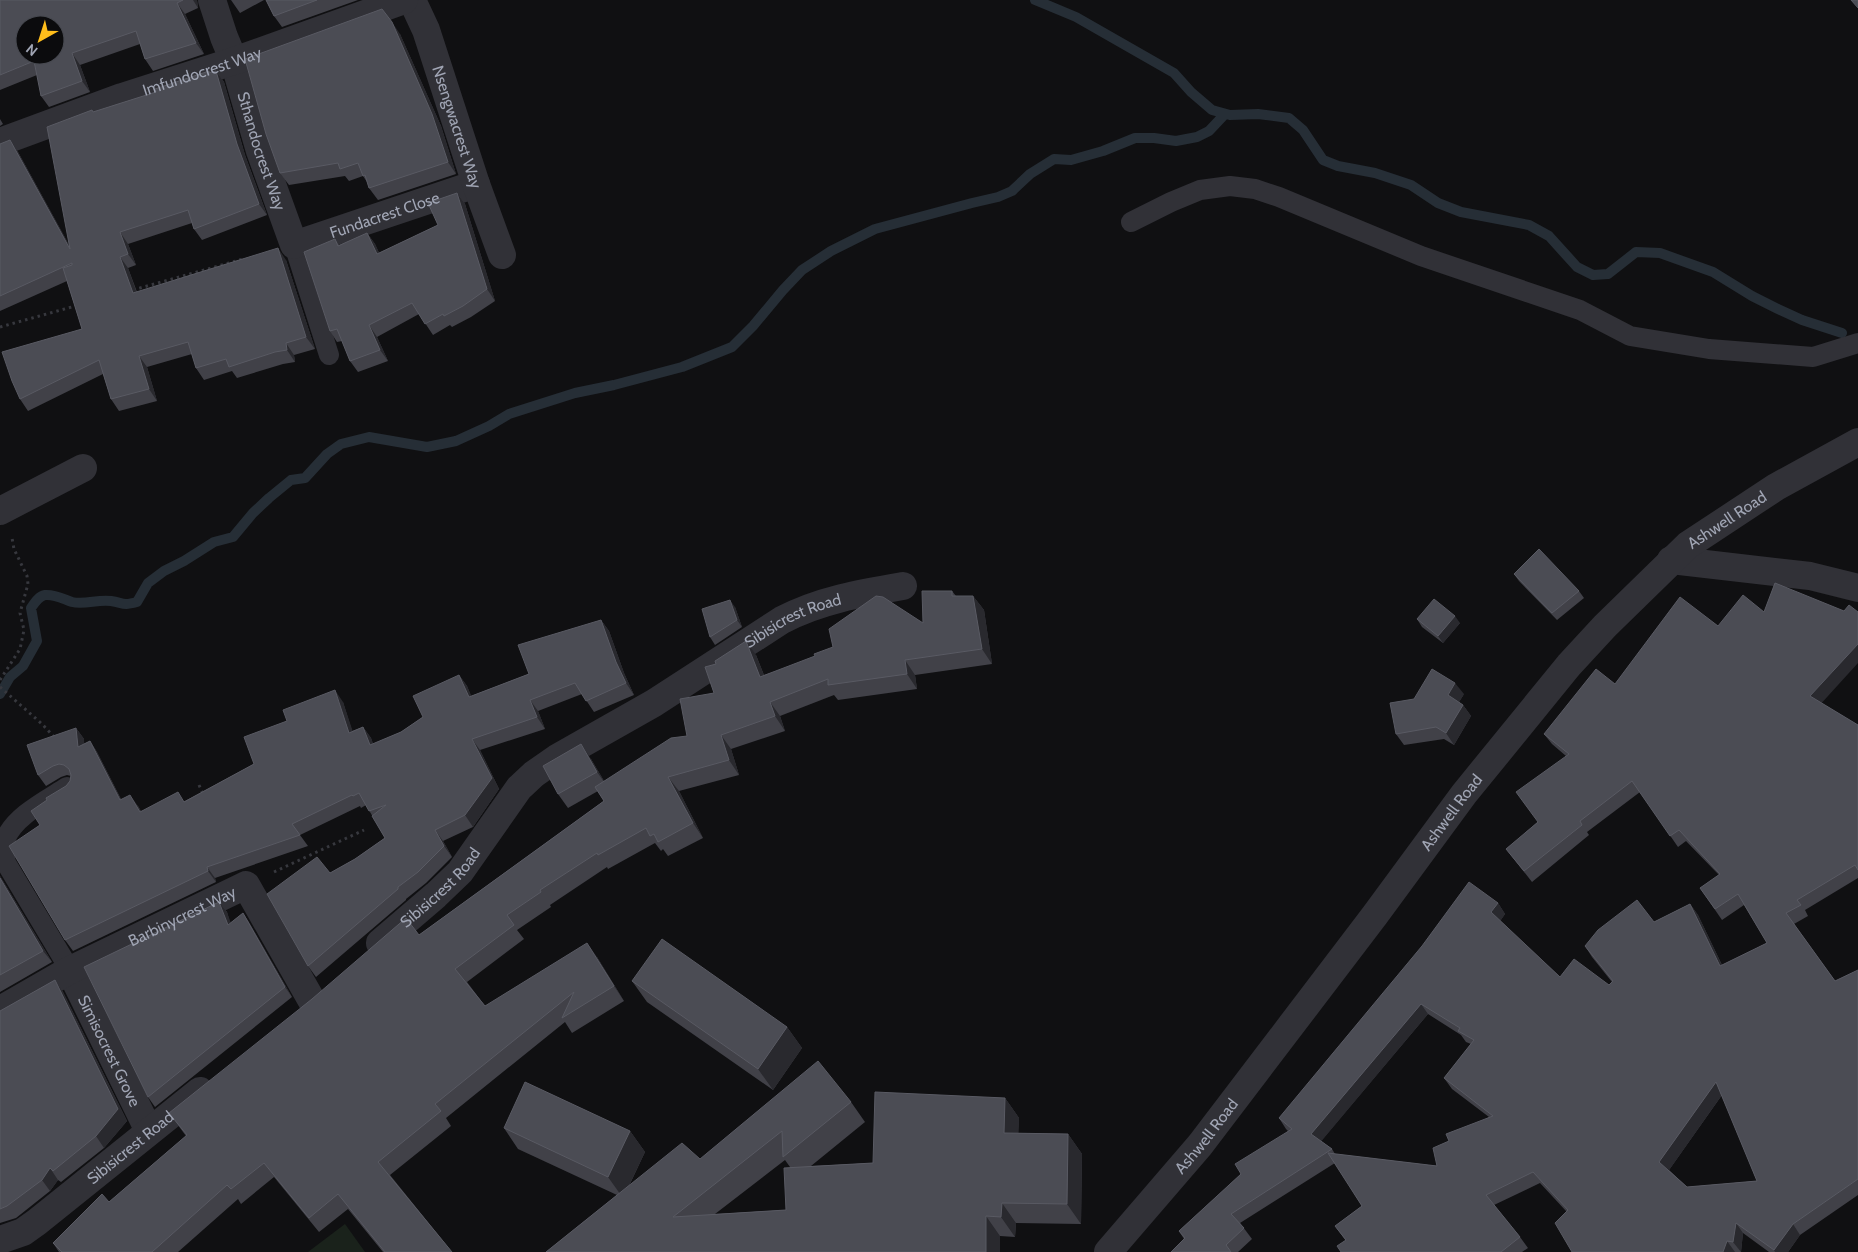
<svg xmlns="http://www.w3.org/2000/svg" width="1858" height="1252" font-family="Cabin,sans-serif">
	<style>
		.green { fill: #1a221b }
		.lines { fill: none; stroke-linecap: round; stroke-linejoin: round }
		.stream { stroke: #262e36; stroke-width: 10 }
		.path { stroke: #37383e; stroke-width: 3; stroke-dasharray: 2.5 4; stroke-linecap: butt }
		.service { stroke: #313137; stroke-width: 20 }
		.minor { stroke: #313137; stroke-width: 28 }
		.wall { fill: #414148; fill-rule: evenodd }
		.shaded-wall { fill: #29292e }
		.building { fill: #4b4c54; stroke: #595a63; fill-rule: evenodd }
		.labels { text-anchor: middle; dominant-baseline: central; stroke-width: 4.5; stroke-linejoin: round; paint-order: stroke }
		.street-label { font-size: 16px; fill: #a0a5b4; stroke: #0b0b0d }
	</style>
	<rect width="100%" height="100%" fill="#101012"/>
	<!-- green -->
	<path class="green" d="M345 1224 365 1252H308Z"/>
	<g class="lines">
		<!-- stream -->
		<path class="stream" d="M1035 0 1076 17 1174 73 1191 92 1212 110 1230 115 1258 114 1289 118 1303 130 1323 160 1338 166 1375 173 1411 185 1438 203 1461 212 1529 225 1549 236 1577 267 1593 275 1608 274 1636 252 1660 253 1713 272 1752 296 1778 309 1802 320 1842 333
			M0 694 10 677 23 666 37 641 31 608C35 602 39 596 45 595 55 594 63 599 72 602 85 605 98 599 111 601 124 603 122 606 137 602L148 583 164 571 184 561 214 542 233 537 253 513 269 498 291 480 305 478 327 454 341 444 369 437 427 447 456 441 489 426 509 414 575 393 614 385 682 367 732 347 753 326 783 290 802 270 831 251 875 229 972 203 998 197 1012 191 1030 174 1054 159 1071 160 1103 151 1135 138H1154L1176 141 1197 137 1209 131 1225 114"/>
		<!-- path -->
		<path class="path" d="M133 290 243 259
			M0 327 79 305
			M0 680 20 649 24 630 20 613 28 584 27 576 14 549 12 538
			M0 687 42 724 56 739
			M199 785 204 796
			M274 872 364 830"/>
		<!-- service -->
		<path class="service" d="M1131 222 1171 202 1200 190 1230 186 1255 189 1279 197 1421 256 1580 310 1630 336 1709 349 1813 357 1858 343
			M294 245 329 355
			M67 787C47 800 14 816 5 840 2 847 5 855 6 863L70 970"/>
		<!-- minor -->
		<g class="minor">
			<path id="s1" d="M212 0 224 37 234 61 260 151 294 245 476 184"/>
			<path id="s2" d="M412 0 426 30 476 184 502 255"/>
			<path id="s3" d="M0 142 122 97 234 61 404 0"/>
			<path d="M0 511 83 468"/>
			<path d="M1671 560 1810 576 1858 588"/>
			<path id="s4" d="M380 943 436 895 460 872 519 788 534 774 557 758 654 703 782 620C820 600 862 593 903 586"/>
			<path id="s5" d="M70 970 149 1131"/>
			<path id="s6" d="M0 1010 70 970 246 885 312 1001"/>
			<path id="s7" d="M0 1240 23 1232 37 1222 200 1091"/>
			<path id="s8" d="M1108 1252 1200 1145 1375 915 1464 794 1569 665 1605 626 1688 545 1776 487 1858 442"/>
		</g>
	</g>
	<!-- wall -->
	<path class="wall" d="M0 0H197L198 8 185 14 204 54 153 71 145 59 140 44 80 65 90 92 49 107 41 96 37 75 0 90Z
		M231 0H264L240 13Z
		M266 0H358L282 27 274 16Z
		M400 34 441 126 456 174 378 200 369 188 367 182 363 176 349 181 345 176 289 185 280 173Z
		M209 71 210 73 216 71 224 82 245 155 267 215 202 240 194 229 192 223 128 244 136 265 128 268 137 292 286 260 315 349 294 355 295 362 283 364 237 378 232 371 204 380 196 368 192 354 147 367 157 401 119 411 111 399 103 374 28 411 20 399 82 329 67 281 0 311V144L10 140 18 152 69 245 93 112 156 92Z
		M0 119 3 124 0 126Z
		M457 193 465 204 495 301 471 317 452 327 450 325 433 335 419 314 377 337 388 361 358 372 350 361 342 341 337 342 330 331 335 239 339 245 367 233 375 244 379 253 438 225Z
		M1514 574 1579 591 1584 598 1557 620 1519 581Z
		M952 591 956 596H973L984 610 992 664 915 675 917 689 838 700 834 695 780 716 785 731 731 749 739 775 679 791 703 838 668 856 663 849 661 851 655 843 608 869 607 867 550 905 551 907 517 930 524 939 467 982 485 1006 597 957 624 1001 572 1033 565 1022 446 1118 451 1126 390 1175 452 1252H383L348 1209 319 1232 274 1177 241 1204 238 1199 178 1252H59L53 1243 109 1202 186 1136 169 1113 419 935 604 801 598 791 568 808 558 794 591 759 604 781 687 736 714 693 756 655 764 675 923 623Z
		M735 607 742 627 715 645 710 637Z
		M1417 619 1460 623 1443 643 1422 627Z
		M601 620 609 631 624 673 634 695 594 712 582 694 538 711 545 729 480 750 499 789 473 827 443 841 452 857 426 883 406 899V900L316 977 308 966 330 873 355 859 385 838 366 805 361 808 360 806 300 835 308 846 215 878 216 882 73 951 65 940 40 825 47 800 66 786 70 781 71 776 67 775 61 777 46 786 38 775 76 728 84 739V744L90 741 97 752 121 799 138 806 141 811 185 801 254 764 343 702 352 731 363 727 371 738 373 744 401 732 423 717 459 675 467 686 471 696 529 674Z
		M1615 684 1821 703 1858 725V878L1805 910 1808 916 1794 924 1835 981 1858 970V1195L1800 1235 1788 1252H1769L1743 1233 1741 1252H1572L1566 1211 1540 1183 1494 1205 1520 1237 1528 1248 1522 1252H1341L1346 1241 1335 1226 1362 1206 1335 1163 1240 1223 1252 1239 1238 1252H1171L1184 1239 1179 1231 1288 1131 1286 1129 1279 1118 1498 903 1505 914 1500 921 1560 977 1609 985 1612 982 1592 957 1585 946 1654 922 1690 904 1698 915 1722 965 1767 943 1744 905 1722 920 1700 888 1719 875 1686 841 1678 847 1640 792 1587 832 1589 835 1532 882 1506 849 1538 822 1566 756 1552 744 1544 734ZM1428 1014 1461 1035 1466 1042 1471 1044 1444 1078 1452 1089 1489 1117 1449 1141 1437 1166 1335 1154 1332 1149 1321 1141ZM1722 1095 1757 1181 1687 1187 1669 1170Z
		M1464 694 1459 702 1463 705 1471 716 1454 745 1444 739 1404 745 1396 734Z
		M0 876 52 962 0 992Z
		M219 902 227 912 230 923 243 913 250 924 292 997 155 1107 148 1097Z
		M55 980 63 992 127 1121 104 1148 61 1182 58 1180 50 1191 16 1218 0 1223V1011Z
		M632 981 787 1027 802 1048 773 1090 647 1002Z
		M1005 1098 1019 1118 1018 1133 1068 1134 1082 1154 1081 1224 1016 1223 1015 1237 1000 1236V1252H546L617 1195 518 1149 504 1128 630 1131 645 1152 629 1186 851 1102 865 1122 811 1166 873 1163ZM785 1160 790 1167 786 1210 715 1214Z"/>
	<!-- shaded-wall -->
	<path class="shaded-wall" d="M193 0H197L198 8Z
		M177 3 185 14 204 54 196 43Z
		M392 22 400 34 441 126 456 174 448 162Z
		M72 53 80 65 90 92 82 81Z
		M216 71 224 82 245 155 267 215 259 204 237 144Z
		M10 140 18 152 78 261 70 249Z
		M457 193 465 204 495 301 487 289Z
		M120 232 128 244 136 265 128 254Z
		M367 233 375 244 385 265 377 254Z
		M278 248 286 260 315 349 306 337Z
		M120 257 128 268 141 305 133 293Z
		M369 325 377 337 388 361 380 350Z
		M286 343 294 355 295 362 287 350Z
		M139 356 147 367 157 401 149 389Z
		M973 596 984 610 992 664 982 649Z
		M730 600 735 607 742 627 737 620Z
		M1455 616 1460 623 1443 643 1438 636Z
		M601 620 609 631 624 673 634 695 626 683 616 662Z
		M746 641 756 655 770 691 760 677Z
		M1858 644V663L1818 707 1810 696Z
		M905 660 915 675 917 689 907 674Z
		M459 675 467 686 477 709 469 697Z
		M1455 683 1464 694 1456 707 1448 695Z
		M335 690 343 702 357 744 349 733Z
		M530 700 538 711 545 729 537 717Z
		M770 702 780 716 785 731 775 716Z
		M1463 705 1471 716 1454 745 1446 733Z
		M363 727 371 738 378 757 370 745Z
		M76 728 84 739 85 758 78 747Z
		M721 735 731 749 739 775 729 760Z
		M472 739 480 750 499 789 473 827 465 815Z
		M90 741 97 752 127 812 120 800Z
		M581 744 591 759 607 786 597 772Z
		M668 777 679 791 703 838 693 823Z
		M130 795 138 806 147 823 140 812Z
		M435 830 443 841 452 857 444 846Z
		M207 867 215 878 216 882 208 871Z
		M0 876 52 962 43 951 0 878Z
		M219 902 227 912 235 935 228 925Z
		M1498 903 1505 914 1499 923 1491 912Z
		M1690 904 1698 915 1727 976 1720 966Z
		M243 913 250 924 292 997 285 987Z
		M587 943 597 957 624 1001 614 986Z
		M55 980 63 992 127 1121 104 1148 96 1136Z
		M1421 1004 1428 1014 1319 1144 1311 1134Z
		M787 1027 802 1048 773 1090 758 1069Z
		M1716 1082 1724 1092 1667 1173 1659 1162Z
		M1005 1098 1019 1118 1018 1153 1004 1133Z
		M630 1131 645 1152 623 1198 608 1177Z
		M1068 1134 1082 1154 1081 1224 1067 1204Z
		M50 1168 58 1180 50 1191 42 1180Z
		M1002 1203 1016 1223 1015 1237 1001 1217Z
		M986 1216 1000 1236V1252H986Z
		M1736 1223 1743 1233 1741 1252 1733 1242Z
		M1793 1224 1800 1235 1788 1252H1775L1774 1250Z
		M1727 1241 1735 1252H1723Z"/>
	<!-- building -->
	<path class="building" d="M0 0H183L177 3 196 43 145 59 136 31 72 53 82 81 41 96 34 61 0 75ZM25 25H55V55H25Z
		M266 0H317L274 16Z
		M1851 0H1858V8Z
		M382 9 392 22 432 114 448 162 369 188 365 175 363 176 358 163 340 169 338 163 280 173 266 134 245 59Z
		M209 71V73L216 71 237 144 259 204 194 229 188 210 120 232 128 254 120 257 133 293 278 248 306 337 286 343 287 350 275 352 229 367 226 359 196 368 188 342 139 356 149 389 111 399 99 360 20 399 12 381 2 352 82 329 63 268 72 265V263L0 296V144L10 140 70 249 47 127 92 110 93 112 156 92 155 89Z
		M457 193 487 289 463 306 444 316 443 314 425 324 412 303 369 325 380 350 350 361 337 329 330 331 304 252 335 239 338 246 367 233 377 254 438 225 428 203Z
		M1539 549 1579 591 1552 613 1514 574Z
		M1775 583 1844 611 1849 605 1858 612V644L1810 696 1858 725V870L1855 865 1797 900 1801 905 1786 913 1835 981 1858 970V1179L1793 1224 1774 1250 1736 1223 1733 1242 1727 1241 1723 1252H1572L1555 1223 1568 1210 1533 1172 1486 1195 1520 1237 1501 1252H1341L1337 1246 1346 1240 1335 1226 1362 1206 1328 1153 1437 1166 1433 1148 1449 1141 1446 1134 1493 1116 1444 1078 1474 1040 1458 1031 1460 1028 1421 1004 1311 1134 1332 1149 1231 1214 1244 1228 1226 1245 1231 1252H1171L1185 1238 1179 1231 1241 1174 1235 1164 1292 1129 1279 1118 1422 946 1469 882 1498 903 1491 912 1560 977 1574 959 1609 985 1613 981 1585 946 1598 930 1637 900 1654 922 1690 904 1720 966 1767 943 1738 894 1715 909 1700 888 1720 874 1679 830 1670 836 1632 781 1580 821 1582 825 1524 871 1506 849 1538 822 1516 792 1569 754 1544 734 1596 669 1615 684 1680 597 1718 626 1743 595 1764 612ZM1716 1082 1757 1181 1687 1187 1659 1162Z
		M922 591H952V596H973L982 649 905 660 907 674 828 685V679L770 702 775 716 721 735 729 760 668 777 693 823 658 842 654 834 650 836 646 828 598 855 597 853 540 890 541 892 507 915 514 925 455 969 485 1006 587 943 614 986 562 1018 574 992 435 1104 441 1111 378 1162 452 1252H385L338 1194 309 1218 264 1163 231 1189 227 1185 152 1252H62L53 1243 102 1194 109 1202 187 1135 169 1113 312 999 406 918 419 935 604 801 595 787 671 738 687 736 680 699 714 693 705 667 716 664 715 661 746 641 760 677 815 656 814 654 833 647 829 629 876 596 883 597 923 623Z
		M1434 599 1455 616 1438 636 1417 619Z
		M730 600 737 620 710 637 702 609Z
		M601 620 616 662 626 683 586 701 575 683 530 700 537 717 472 739 492 778 465 815 435 830 444 846 418 872 398 887V889L308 966 267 894 317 857 330 873 355 859 385 838 372 816 386 805 369 811 359 793 353 796 352 795 292 824 300 835 207 867 208 871 65 940 9 846 40 825 31 811 47 800 46 798 66 786 70 781 71 775 69 769 64 765 59 764 53 766 38 775 27 745 76 728 78 747 90 741 120 800 130 795 140 812 178 792 184 802 254 764 244 737 287 721 283 710 335 690 349 733 363 727 370 745 401 732 423 717 413 696 459 675 469 697 529 674 518 645Z
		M1432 669 1455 683 1448 695 1463 705 1446 733 1436 727 1396 734 1390 703 1414 699Z
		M581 744 597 772 558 794 543 766Z
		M0 878 43 951 0 975Z
		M219 902 228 925 243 913 285 987 148 1097 84 967Z
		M662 939 787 1027 758 1069 632 981Z
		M55 980 118 1109 96 1136 53 1171 50 1168 42 1180 7 1206 0 1209V1011Z
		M818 1061 851 1102 783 1157 782 1131 673 1217 786 1210 784 1168 873 1163 875 1092 1005 1098 1004 1133 1068 1134 1067 1204 1002 1203 1001 1217 986 1216V1252H546L682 1143 700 1159Z
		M525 1082 630 1131 608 1177 504 1128Z"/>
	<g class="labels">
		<!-- street labels -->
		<g class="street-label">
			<text stroke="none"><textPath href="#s3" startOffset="214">Imfundocrest Way</textPath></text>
			<text stroke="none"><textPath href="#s2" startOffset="135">Nsengwacrest Way</textPath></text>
			<text stroke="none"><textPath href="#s1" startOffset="159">Sthandocrest Way</textPath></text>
			<text stroke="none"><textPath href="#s1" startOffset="354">Fundacrest Close</textPath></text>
			<text stroke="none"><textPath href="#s8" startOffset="962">Ashwell Road</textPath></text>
			<text stroke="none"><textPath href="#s4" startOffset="532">Sibisicrest Road</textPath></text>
			<text stroke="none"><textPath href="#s8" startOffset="558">Ashwell Road</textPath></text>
			<text stroke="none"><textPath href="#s4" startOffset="82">Sibisicrest Road</textPath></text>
			<text stroke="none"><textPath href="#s6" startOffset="205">Barbinycrest Way</textPath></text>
			<text stroke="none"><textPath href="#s5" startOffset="90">Simisocrest Grove</textPath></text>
			<text stroke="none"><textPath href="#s8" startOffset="152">Ashwell Road</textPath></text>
			<text stroke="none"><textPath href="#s7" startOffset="161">Sibisicrest Road</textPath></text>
		</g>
	</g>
	<!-- north arrow -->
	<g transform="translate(40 40) rotate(219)"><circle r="24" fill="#0b0b0d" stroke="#474950"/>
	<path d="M0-4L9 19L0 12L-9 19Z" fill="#ffbd1b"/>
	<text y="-8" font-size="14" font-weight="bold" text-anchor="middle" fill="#a0a5b4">N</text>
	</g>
</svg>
